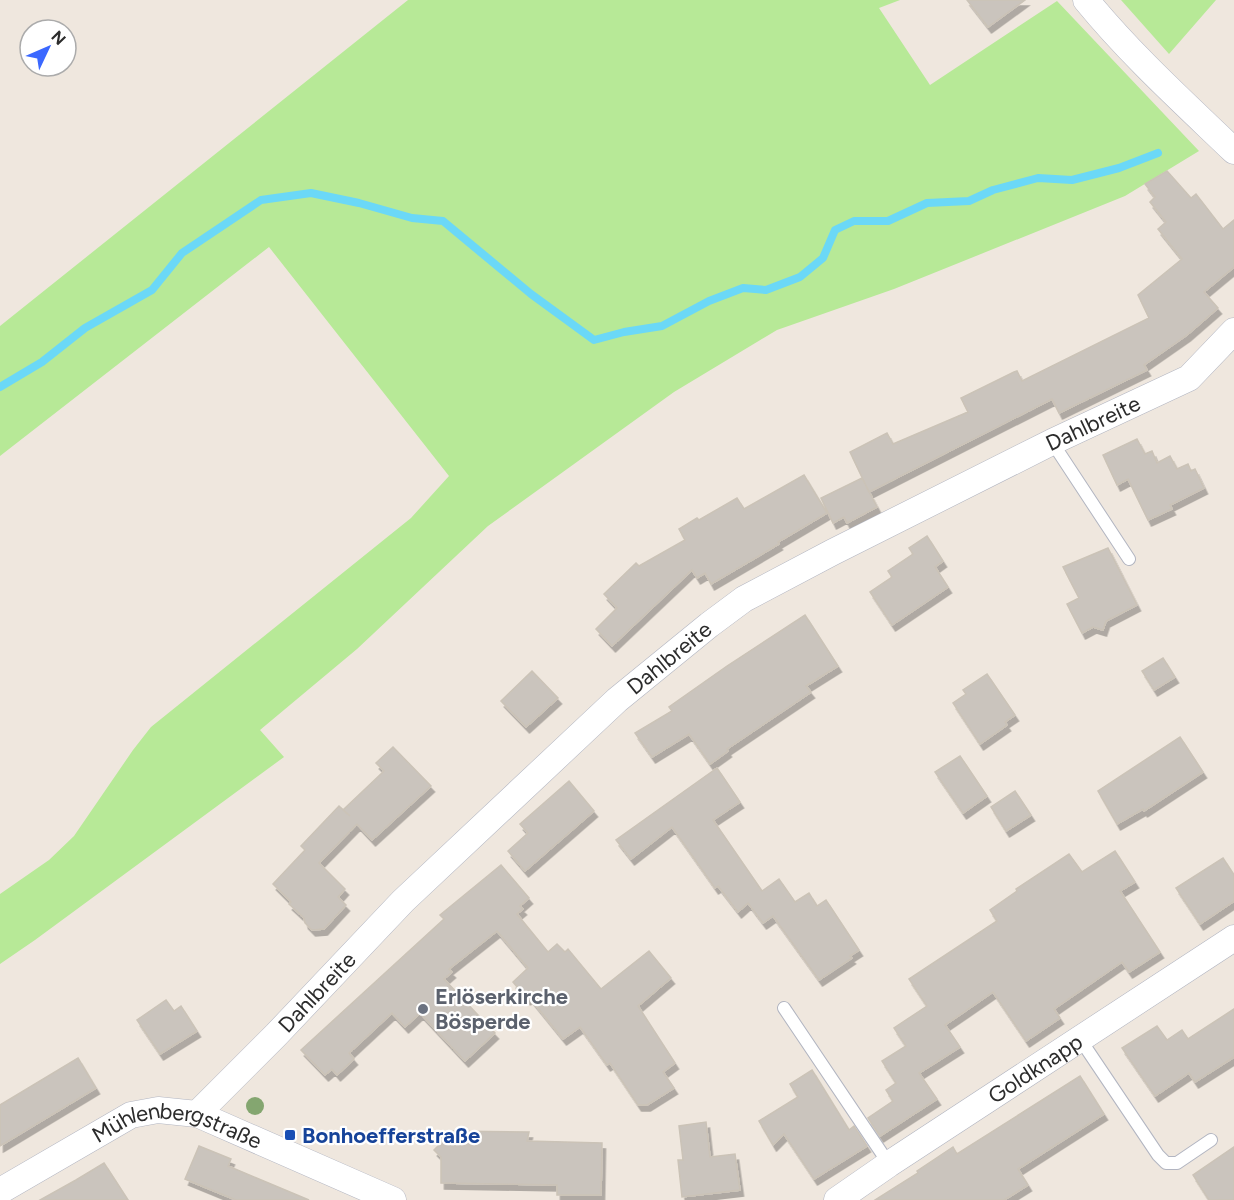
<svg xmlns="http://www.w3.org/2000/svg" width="1234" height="1200" font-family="Figtree,sans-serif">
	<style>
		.green { fill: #b7e997 }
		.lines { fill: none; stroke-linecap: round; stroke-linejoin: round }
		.stream { stroke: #6bd8f7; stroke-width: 8 }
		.building { fill: #cac4bd; stroke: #cbc3b7; stroke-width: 1.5; filter: url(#shadow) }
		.lane-casing { stroke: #b2b5c1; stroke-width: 14 }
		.street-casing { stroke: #b2b5c1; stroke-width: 27 }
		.lane { stroke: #fff; stroke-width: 12 }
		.street { stroke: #fff; stroke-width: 26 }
		.tree { fill: #84a670 }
		.worship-dot { fill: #6b7280; stroke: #fff; stroke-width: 2 }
		.transit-dot { fill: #1a4fb4; stroke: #fff; stroke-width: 2 }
		.labels { text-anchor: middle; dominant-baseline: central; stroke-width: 4.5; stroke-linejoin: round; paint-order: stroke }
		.street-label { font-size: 22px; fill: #2c2c2c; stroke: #fff }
		.worship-label { font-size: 22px; font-weight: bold; fill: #5b616d; stroke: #fff; text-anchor: start }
		.transit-label { font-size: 22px; font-weight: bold; fill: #164399; stroke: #fff; text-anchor: start }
	</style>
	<defs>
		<filter id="shadow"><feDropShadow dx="3.5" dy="6" stdDeviation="0" flood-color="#0004"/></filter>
	</defs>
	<rect width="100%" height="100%" fill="#efe7de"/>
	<!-- green -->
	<path class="green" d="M408 0H900L879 8 930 85 1057 1 1199 151 1125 196 894 289 777 330 674 392 488 526 357 649 260 730 284 757 35 940 0 964V894L49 860 74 836 133 750 151 727 411 518 449 476 269 247 0 456V326Z
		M1121 0H1216L1169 54Z"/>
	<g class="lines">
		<!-- stream -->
		<path class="stream" d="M0 387 42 362 85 328 152 290 182 253 261 200 311 193 359 203 412 218 443 221 531 294 594 340 624 332 662 326 709 301 743 288 766 290 800 277 823 258 835 230 854 221H888L927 203 969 201 993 190 1038 178 1072 180 1119 168 1158 153"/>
	</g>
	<!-- building -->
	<path class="building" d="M967 0H1025L988 27Z
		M1167 171 1191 198 1196 194 1223 229 1234 220V267L1204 292 1218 308 1187 335 1144 365 1147 370 1059 413 1052 399 869 492 850 452 887 433 893 444 968 412 961 398 1014 372 1017 371 1022 381 1149 318 1138 295 1182 259 1158 229 1166 222 1150 202 1155 197 1145 184Z
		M1137 439 1145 454 1152 451 1157 463 1170 456 1177 469 1188 464 1191 471 1195 469 1204 488 1170 505 1172 509 1148 520 1128 479 1117 485 1103 455Z
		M804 475 827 513 778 542 779 544 711 584 705 573 697 578 692 570 612 646 596 629 617 608 604 594 636 563 639 566 685 540 679 529 697 518 699 520 737 498 744 509Z
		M862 478 877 507 847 523 844 517 833 523 821 498Z
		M927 536 943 561 935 567 948 587 892 625 870 592 892 577 888 571 913 554 909 548Z
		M1108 548 1137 605 1106 621 1103 630 1093 627 1082 633 1067 604 1079 598 1063 567Z
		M805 615 838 666 806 686 811 692 727 749 728 751 710 764 689 734 652 757 635 733 672 711 669 707 727 666Z
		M1163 658 1175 677 1154 690 1142 671Z
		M532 671 558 698 526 727 501 701Z
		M987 674 1015 715 1005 722 1007 725 980 744 953 703 966 694 963 690Z
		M1180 737 1203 772 1144 811 1143 809 1117 824 1098 791Z
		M393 747 431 786 372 840 357 824 319 863 345 889 338 897 346 905 324 929 312 930 305 923 304 918 289 904 291 902 273 884 305 850 301 846 339 806 350 816 343 810 384 771 376 763Z
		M960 756 987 796 963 813 935 772Z
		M717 768 740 802 713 820 762 891 779 879 795 902 809 893 817 906 826 900 859 950 850 956 852 958 819 980 773 916 763 923 748 903 738 912 718 886 715 888 672 827 631 859 616 840Z
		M569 781 594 811 525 871 508 851 528 833 520 824Z
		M1015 791 1031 815 1006 831 991 807Z
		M1115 851 1135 882 1120 891 1160 952 1129 972 1122 962 1054 1009 1060 1018 1026 1041 993 992 945 1025 960 1047 919 1073 937 1099 880 1136 868 1118 893 1101 886 1090 896 1083 882 1061 906 1046 894 1028 927 1006 909 979 997 921 990 910 1017 891 1016 889 1069 854 1082 872Z
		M1223 858 1234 875V901L1200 924 1176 888Z
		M501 865 529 898 520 906 523 909 517 914 548 952 557 944 565 952 568 949 601 989 649 951 671 978 638 1006 675 1063 663 1072 674 1088 647 1105H638L610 1063 607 1065 580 1027 563 1039 529 997 527 999 513 982 528 968 497 931 449 969 452 972 444 979 495 1033 465 1061 420 1013 405 1027 392 1013 349 1053 354 1059 337 1075 332 1069 325 1075 301 1050 444 919 440 915Z
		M166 1000 174 1011 181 1006 197 1031 160 1054 137 1020Z
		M1234 1009V1057L1195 1082 1189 1073 1155 1096 1122 1048 1157 1026 1167 1040 1182 1030 1188 1039Z
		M78 1058 96 1088 0 1146V1105Z
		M812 1070 849 1130 854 1126 867 1146 814 1179 784 1134 773 1145 759 1121 798 1097 790 1084Z
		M1080 1076 1104 1114 1018 1169 1028 1185 1004 1200H875L918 1173 917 1171 953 1147 957 1154Z
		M706 1122 710 1157 735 1154 740 1190 682 1197 678 1160H683L679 1126Z
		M442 1131 529 1132 527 1141 602 1143 601 1195H557V1185L441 1183V1157L434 1150 442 1142Z
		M199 1146 231 1159 228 1166 309 1200H236L185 1179Z
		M1234 1147V1200H1209L1193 1175Z
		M104 1163 128 1200H40L76 1180Z"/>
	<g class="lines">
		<!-- lane casing -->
		<g class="lane-casing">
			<path id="lane" d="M1052 442 1129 559
				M784 1008 889 1164
				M1080 1039 1158 1155 1166 1163H1177L1211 1140"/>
		</g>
		<!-- street casing -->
		<g class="street-casing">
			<g id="street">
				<path d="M1086 0C1131 55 1183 102 1234 151"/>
				<path id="s1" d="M197 1114 276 1035 403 901 617 700 709 625 744 599 833 552 1052 442 1189 378 1234 331"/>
				<path id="s2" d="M0 1191 131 1115 158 1110 197 1114 393 1200"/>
				<path id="s3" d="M837 1200 889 1164 1234 938"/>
			</g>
		</g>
		<!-- lane -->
		<use href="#lane" class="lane"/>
		<!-- street -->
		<use href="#street" class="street"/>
	</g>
	<!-- trees -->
	<circle class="tree" cx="255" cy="1106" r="9"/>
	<!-- markers -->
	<circle class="worship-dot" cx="423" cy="1009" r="6"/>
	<rect class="transit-dot" x="284" y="1129" width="12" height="12" rx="3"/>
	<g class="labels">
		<!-- street labels -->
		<g class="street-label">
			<text stroke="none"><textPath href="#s1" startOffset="1143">Dahlbreite</textPath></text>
			<text stroke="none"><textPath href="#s1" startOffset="657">Dahlbreite</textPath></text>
			<text stroke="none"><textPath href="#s1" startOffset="171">Dahlbreite</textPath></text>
			<text stroke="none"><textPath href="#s3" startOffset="238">Goldknapp</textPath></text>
			<text stroke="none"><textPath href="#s2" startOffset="198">Mühlenbergstraße</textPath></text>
		</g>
		<!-- worship labels -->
		<g class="worship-label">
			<text x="435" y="996">Erlöserkirche<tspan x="435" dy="25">Bösperde</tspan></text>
		</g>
		<!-- transit labels -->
		<g class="transit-label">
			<text x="302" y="1135">Bonhoefferstraße</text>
		</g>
	</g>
	<!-- north arrow -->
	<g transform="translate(48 48) rotate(46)"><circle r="28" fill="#ffffff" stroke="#ababab" stroke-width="1.5"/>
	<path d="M0-4.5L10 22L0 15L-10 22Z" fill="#3b68ff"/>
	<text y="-9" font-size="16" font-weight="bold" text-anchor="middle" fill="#2c2c2c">N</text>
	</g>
</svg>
